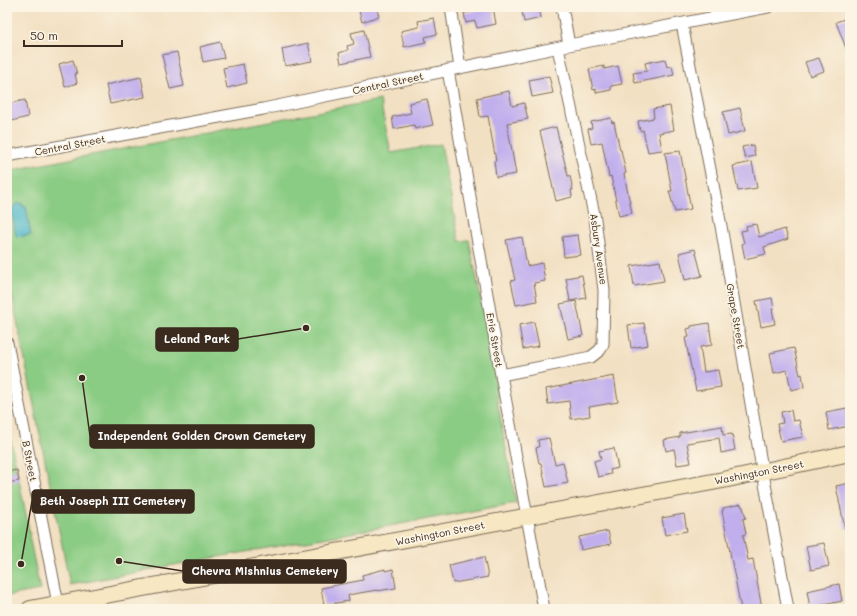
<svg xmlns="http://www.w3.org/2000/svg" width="857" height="616" font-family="Mali,sans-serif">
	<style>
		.green { fill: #8bcc84; stroke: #637b51 }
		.water { fill: #4db8c9; stroke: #447174 }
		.building { fill: #c1afed }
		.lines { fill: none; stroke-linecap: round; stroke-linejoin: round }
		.minor-casing { stroke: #7b6a57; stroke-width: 13 }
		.secondary-casing { stroke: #7b6a57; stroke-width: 18 }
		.minor { stroke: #fff; stroke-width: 11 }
		.secondary { stroke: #f7e8c3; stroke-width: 16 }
		.labels { text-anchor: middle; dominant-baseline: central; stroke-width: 3.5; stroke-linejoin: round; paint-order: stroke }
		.street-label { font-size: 10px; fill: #3b2a1e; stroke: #fcf5e5 }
		.leader { fill: none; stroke: #3b2a1e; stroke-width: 1.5 }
		.callout-dot { fill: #3b2a1e; stroke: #fcf5e5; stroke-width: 1.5 }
		.callout { fill: #3b2a1e; stroke: #3b2a1e; stroke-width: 1.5 }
		.callout-label { font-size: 11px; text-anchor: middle; font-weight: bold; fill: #fff }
	</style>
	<rect width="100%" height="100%" fill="#fcf5e5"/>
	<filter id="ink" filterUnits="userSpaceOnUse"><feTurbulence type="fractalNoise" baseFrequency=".025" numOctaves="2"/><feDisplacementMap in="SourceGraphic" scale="8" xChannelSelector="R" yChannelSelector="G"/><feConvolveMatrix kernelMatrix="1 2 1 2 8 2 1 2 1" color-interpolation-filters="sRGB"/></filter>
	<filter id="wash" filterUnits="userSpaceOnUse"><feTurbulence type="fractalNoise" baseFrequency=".012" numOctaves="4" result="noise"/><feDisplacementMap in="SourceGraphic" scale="16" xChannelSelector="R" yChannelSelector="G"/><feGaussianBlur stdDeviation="0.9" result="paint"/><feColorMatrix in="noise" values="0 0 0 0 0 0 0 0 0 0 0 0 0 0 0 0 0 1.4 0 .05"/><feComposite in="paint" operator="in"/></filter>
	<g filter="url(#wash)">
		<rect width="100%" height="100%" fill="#f2e0c2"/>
		<!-- green -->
		<path class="green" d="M380 100 391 153 441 144 459 241 469 240 493 359 498 405 516 503 174 565 70 585 7 271V171Z
			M7 422 30 534 29 535 40 590 7 596Z"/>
		<!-- water -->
		<path class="water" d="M22 203V206H26L31 235 16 237 11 208 15 207V204Z"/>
		<g id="blocks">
			<!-- building -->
			<path class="building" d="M358 7H376L379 16 362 22Z
				M493 7 496 24 477 28 475 21 466 23 464 13Z
				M521 7H539L541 18 524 22Z
				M850 17V55L849 56 836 22Z
				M434 18 437 34 425 37 426 42 404 47 401 31 419 27 418 21Z
				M364 30 370 57 341 63 339 53 348 50 347 46 354 44 351 33Z
				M220 42 224 58 203 62 200 47Z
				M308 43 312 61 285 66 282 49Z
				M177 52 184 86 170 89 162 55Z
				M819 58 824 71 810 76 805 62Z
				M665 59 667 67 672 66 674 75 635 83 633 73 647 71 645 63Z
				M73 60 77 74H75L77 83 65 87 59 64Z
				M243 64 247 83 227 88 223 68Z
				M604 66V69L618 66 622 84 611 86V90L596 93V89L593 90 589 69Z
				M549 76 553 93 532 97 529 80Z
				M141 77 145 97 110 104 106 85Z
				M509 91 512 106 524 103 528 119 507 123 516 174 496 177 494 161H496L488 116 480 117 477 98Z
				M427 99 433 125 415 129 414 125 394 129 392 117 411 113 409 103Z
				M25 100 28 117 7 122V104Z
				M670 106 674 130 659 133 662 150 648 152 643 130 640 131 638 121 654 118 653 109Z
				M740 108 745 131 728 135 723 112Z
				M611 118 612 123 614 122 620 150H621L626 173 624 174 632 213 619 216 611 176 609 177 602 142 591 144 588 129 592 128 591 122Z
				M556 127 568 176H570L573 190H571L572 197 556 201 540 131Z
				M753 145 755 156 745 158 742 147Z
				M680 151 691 209 675 212 669 191H672L665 153Z
				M752 162 757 188 738 191 733 166Z
				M756 224 759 237 785 229 788 239 764 247 766 254 745 259 742 244 744 243 741 231 747 230 746 226Z
				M578 235 581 255 564 257 562 237Z
				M522 237 527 266 542 263 545 281 534 283 537 301 516 305 511 281 515 280 506 240Z
				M695 249 702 276 685 280 679 253Z
				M660 261 664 281 634 286 631 266Z
				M582 275 586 298 570 301 566 278Z
				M772 298 774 309H772L775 324 761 327 756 301Z
				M576 301 583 336 568 339 560 304Z
				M534 322 539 346 523 349 519 325Z
				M644 323 648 345 631 348 628 325Z
				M709 323 712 345 700 347 704 372 718 370 721 387 696 391 685 338 689 337 687 329 691 328V326Z
				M794 348 800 375 802 374 804 387 791 390 787 370 774 373 770 353Z
				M614 376 618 402 589 407 590 416 571 419 569 401 548 404 546 389Z
				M847 408 848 412H850V426L829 430 826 412Z
				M791 410 793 421 799 420 803 437 781 441 777 424 783 423 781 412Z
				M722 426 723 435 732 434 735 450 721 453 719 438 687 443 691 463 677 465 674 449 666 451 664 440 680 437V433Z
				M549 438 555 464 563 462 568 483 546 487 541 463H539L536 448 539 447 538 440Z
				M614 448 618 468 610 470 611 474 598 477 594 461 601 459 599 451Z
				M17 470 19 481 7 483V472Z
				M850 483V528L845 529 836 486Z
				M741 504 742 507H743L746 518 743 519 746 534 743 535 748 560 753 559 762 609H741L722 511H723V508Z
				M684 514 687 531 665 535 662 518Z
				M608 531 611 544 581 550 579 537Z
				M824 543 829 566 811 570 806 546Z
				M484 557 488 577 453 583 449 565Z
				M385 569V571L393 569 396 588 377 591V590L348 595 349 601 324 605 321 588 363 580 362 575Z
				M839 584 842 601 810 608 807 591Z"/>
		</g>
	</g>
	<g filter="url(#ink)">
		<use href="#blocks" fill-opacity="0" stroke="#7b6a57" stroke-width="1"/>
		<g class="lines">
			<!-- minor casing -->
			<g class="minor-casing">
				<path id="minor" d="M451 7 460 68
					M562 7 569 45
					M682 24 721 226 760 457 788 609
					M448 70 501 375 544 609
					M7 156 263 109 569 45 768 7
					M7 343 58 604
					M501 375 591 357 600 350 603 344 604 290 595 219 558 48"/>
			</g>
			<!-- secondary casing -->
			<g class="secondary-casing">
				<path id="secondary" d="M30 609 723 480 850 453"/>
			</g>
			<!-- minor -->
			<use href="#minor" class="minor"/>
			<!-- secondary -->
			<use href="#secondary" class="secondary"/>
		</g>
	</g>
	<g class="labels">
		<!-- street labels -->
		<g class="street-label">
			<text transform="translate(388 83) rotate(-12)">Central Street</text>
			<text transform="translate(70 145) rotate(-11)">Central Street</text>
			<text transform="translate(599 249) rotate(82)">Asbury Avenue</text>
			<text transform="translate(736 316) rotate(80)">Grape Street</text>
			<text transform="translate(495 340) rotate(80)">Erie Street</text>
			<text transform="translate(30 461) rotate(79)">B Street</text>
			<text transform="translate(759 472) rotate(-11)">Washington Street</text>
			<text transform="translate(440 533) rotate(-11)">Washington Street</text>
		</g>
	</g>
	<!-- callouts -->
	<path class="leader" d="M306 328L238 339M82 378L90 436M21 564L32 501M119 561L183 571"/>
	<g class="callout-dot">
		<circle cx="306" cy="328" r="4"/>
		<circle cx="82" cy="378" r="4"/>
		<circle cx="21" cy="564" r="4"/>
		<circle cx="119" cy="561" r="4"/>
	</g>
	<g class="callout">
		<rect x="156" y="328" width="82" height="23" rx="4"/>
		<rect x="90" y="425" width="224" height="23" rx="4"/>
		<rect x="32" y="490" width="162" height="23" rx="4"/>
		<rect x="183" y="560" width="163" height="23" rx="4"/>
	</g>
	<g class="callout-label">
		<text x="197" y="343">Leland Park</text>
		<text x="202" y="440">Independent Golden Crown Cemetery</text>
		<text x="113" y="505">Beth Joseph III Cemetery</text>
		<text x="265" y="575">Chevra Mishnius Cemetery</text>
	</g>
	<!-- margin -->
	<rect width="857" height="616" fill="none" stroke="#fcf5e5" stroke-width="24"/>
	<!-- scale -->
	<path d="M24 40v6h98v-6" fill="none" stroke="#3b2a1e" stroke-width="2"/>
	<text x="30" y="40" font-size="12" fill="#3b2a1e" stroke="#fcf5e5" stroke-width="3" paint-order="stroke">50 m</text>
</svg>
